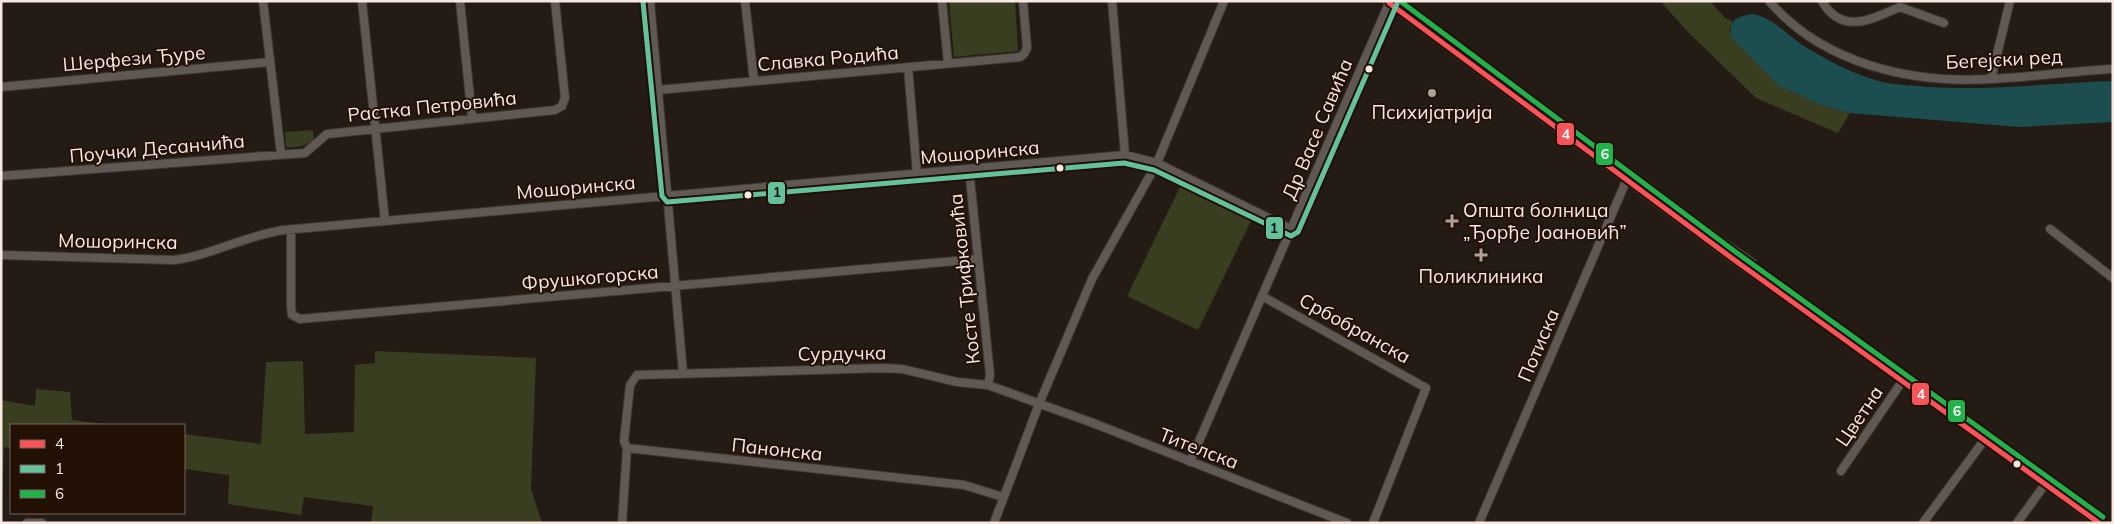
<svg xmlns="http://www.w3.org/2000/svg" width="2114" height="524" font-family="Mulish,sans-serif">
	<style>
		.green { fill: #383e1f }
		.water { fill: #1c4d4f }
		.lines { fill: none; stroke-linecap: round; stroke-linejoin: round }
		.minor-casing { stroke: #403833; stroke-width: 10 }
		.minor { stroke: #605853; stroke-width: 8 }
		.rail-casing { stroke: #5f5752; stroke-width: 4.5 }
		.rail { stroke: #221005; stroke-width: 2.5; stroke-dasharray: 8; stroke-linecap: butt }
		.bus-1-casing { stroke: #221005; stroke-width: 9 }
		.bus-2-casing { stroke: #221005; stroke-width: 9 }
		.bus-3-casing { stroke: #221005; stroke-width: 9 }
		.bus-1 { stroke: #f75359; stroke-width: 5 }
		.bus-2 { stroke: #63c29c; stroke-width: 5 }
		.bus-3 { stroke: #22b24c; stroke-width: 5 }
		.bus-dot { fill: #f7e9e2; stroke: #221005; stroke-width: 2 }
		.poi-dot { fill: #aea19a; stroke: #221005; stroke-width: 2 }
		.labels { text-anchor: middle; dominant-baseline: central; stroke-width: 4; stroke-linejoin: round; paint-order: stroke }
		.street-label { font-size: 19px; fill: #f7e9e2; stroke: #221005 }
		.poi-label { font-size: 19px; fill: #f7e9e2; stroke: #221005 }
		.line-badge { stroke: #221005; stroke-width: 2 }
		.badge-label { font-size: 14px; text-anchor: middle; font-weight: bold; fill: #fff }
		.pale-badge-label { font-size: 14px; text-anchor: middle; font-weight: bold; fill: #111 }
	</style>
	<rect width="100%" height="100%" fill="#251b15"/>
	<!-- green -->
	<path class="green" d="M949 1H1015L1018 51 954 57Z
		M1660 1H1710L1724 17 1733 22 1729 30 1821 105 1850 113 1838 133 1756 98 1688 32Z
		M313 130 314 140C305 146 297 148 286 147L285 132Z
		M1181 185 1251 221 1198 330 1127 296Z
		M375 351 536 358 531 489 542 523H371L373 506 304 497 301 515 228 504 229 475 184 469V434L261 444 266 362 303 361 305 434 354 432 355 365 375 363Z
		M36 389 70 392 72 420 113 425H11V448L4 447 1 523V400L35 406Z"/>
	<!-- water -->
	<path class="water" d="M1753 14C1773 18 1785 33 1801 44 1823 58 1845 70 1869 78 1885 84 1902 85 1918 86 1983 92 2048 83 2113 81V122L2019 127 1850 113 1821 105 1778 85 1732 38C1727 20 1738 16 1753 14Z"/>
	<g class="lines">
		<!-- minor casing -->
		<g class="minor-casing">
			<path id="minor" d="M263 1 281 154
				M362 1 385 221
				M460 1 472 118
				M650 1 683 373
				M745 1 754 81
				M942 1 948 63
				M1112 1 1125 155
				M1387 1 1733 259 1923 394 2099 523
				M1769 1C1823 64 1912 84 1991 79 2032 77 2072 71 2113 69
				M1822 1C1842 36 1872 19 1900 7L1944 23
				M908 67 917 174
				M1991 79 2010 1
				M1 87 269 62
				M658 90 1020 57 1024 54 1027 48 1023 1
				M969 169 990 375 988 385
				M1 176 305 153 327 134 555 110 562 106 565 98 555 1
				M2050 229 2113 278
				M291 230V306L292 315 300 319 978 259
				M1 255 173 260C211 256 246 235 284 230L1125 155 1157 163 1291 229
				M1262 296 1426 388 1373 523
				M627 448 964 485 1003 497
				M1190 462 1390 1
				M1841 471 1903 380
				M27 523H42
				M622 523 627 448 624 441 630 385 637 375 883 368 902 369 957 382 988 385 1093 423 1347 523
				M994 523 1039 404 1092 279 1157 163 1224 1
				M1479 523 1627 179
				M1923 523 1985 439
				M2017 523 2046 483"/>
		</g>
		<!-- minor -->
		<use href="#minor" class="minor"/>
		<!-- rail casing -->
		<g class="rail-casing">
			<path id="rail" d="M1647 183 1706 228 1754 261"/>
		</g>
		<!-- rail -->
		<use href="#rail" class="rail"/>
		<!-- bus-1 casing -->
		<g class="bus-1-casing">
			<path id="bus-1" d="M1389 3 1733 259 2099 523"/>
		</g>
		<!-- bus-2 casing -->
		<g class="bus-2-casing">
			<path id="bus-2" d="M643 2 662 196 667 202 1124 163 1154 170 1291 236 1298 232 1397 4"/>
		</g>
		<!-- bus-3 casing -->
		<g class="bus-3-casing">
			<path id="bus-3" d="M1400 1 1737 253 2103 517"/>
		</g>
		<!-- bus-1 -->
		<use href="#bus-1" class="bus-1"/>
		<!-- bus-2 -->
		<use href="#bus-2" class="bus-2"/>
		<!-- bus-3 -->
		<use href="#bus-3" class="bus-3"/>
	</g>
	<!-- markers -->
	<g class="bus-dot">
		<circle cx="1369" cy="69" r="4.5"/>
		<circle cx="1060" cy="168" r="4.5"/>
		<circle cx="748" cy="195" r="4.5"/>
		<circle cx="2017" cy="464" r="4.5"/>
	</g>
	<g class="poi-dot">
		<circle cx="1432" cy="93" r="5"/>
		<path d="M1449.5 213.5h5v5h5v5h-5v5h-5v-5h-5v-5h5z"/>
		<path d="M1478.5 247.5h5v5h5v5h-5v5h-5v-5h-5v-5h5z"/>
	</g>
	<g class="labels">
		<!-- street labels -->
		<g class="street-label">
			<text transform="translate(134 58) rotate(-5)">Шерфези Ђуре</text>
			<text transform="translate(828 58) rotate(-5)">Славка Родића</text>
			<text transform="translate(2004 59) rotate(-3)">Бегејски ред</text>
			<text transform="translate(432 106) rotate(-6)">Растка Петровића</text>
			<text transform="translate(1317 129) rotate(-67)">Др Васе Савића</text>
			<text transform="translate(157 148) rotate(-5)">Поучки Десанчића</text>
			<text transform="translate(980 152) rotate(-5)">Мошоринска</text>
			<text transform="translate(576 187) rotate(-5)">Мошоринска</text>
			<text transform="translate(118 241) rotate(1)">Мошоринска</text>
			<text transform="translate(590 277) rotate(-5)">Фрушкогорска</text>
			<text transform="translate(964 279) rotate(-96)">Косте Трифковића</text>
			<text transform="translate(1355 328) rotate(29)">Србобранска</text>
			<text transform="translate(1538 345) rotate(-67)">Потиска</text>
			<text transform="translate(842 353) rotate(-1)">Сурдучка</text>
			<text transform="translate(1859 416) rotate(-56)">Цветна</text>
			<text transform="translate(1199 448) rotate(21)">Тителска</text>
			<text transform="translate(777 449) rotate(6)">Панонска</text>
		</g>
		<!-- poi labels -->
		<g class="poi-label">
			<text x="1432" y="112">Психијатрија</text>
			<text x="1463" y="210" text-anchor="start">Општа болница<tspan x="1463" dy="22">„Ђорђе Јоановић”</tspan></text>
			<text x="1481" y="276">Поликлиника</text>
		</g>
	</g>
	<g class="line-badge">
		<rect x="1556" y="122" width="19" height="24" rx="5" fill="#f75359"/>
		<rect x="1595" y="142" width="19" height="24" rx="5" fill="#22b24c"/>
		<rect x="767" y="181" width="19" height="24" rx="5" fill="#63c29c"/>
		<rect x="1265" y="216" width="19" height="24" rx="5" fill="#63c29c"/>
		<rect x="1911" y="382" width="19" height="24" rx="5" fill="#f75359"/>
		<rect x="1947" y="399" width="19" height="24" rx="5" fill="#22b24c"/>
	</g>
	<g class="badge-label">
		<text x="1566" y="139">4</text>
		<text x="1605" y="159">6</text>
		<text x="1921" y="399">4</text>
		<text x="1957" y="416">6</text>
	</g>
	<g class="pale-badge-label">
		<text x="777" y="197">1</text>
		<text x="1274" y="233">1</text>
	</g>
	<!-- border -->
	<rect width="2114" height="524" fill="none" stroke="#f7e9e2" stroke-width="5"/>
	<!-- legend -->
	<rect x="10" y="424" width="175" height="90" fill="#221005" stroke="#77675d"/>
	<rect x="20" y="440" width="25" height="8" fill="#f75359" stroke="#77675d"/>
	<text x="55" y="449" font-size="15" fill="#f7e9e2">4</text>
	<rect x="20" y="465" width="25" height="8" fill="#63c29c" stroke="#77675d"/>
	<text x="55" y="474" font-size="15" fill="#f7e9e2">1</text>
	<rect x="20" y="490" width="25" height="8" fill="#22b24c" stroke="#77675d"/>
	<text x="55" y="499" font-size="15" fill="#f7e9e2">6</text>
</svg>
